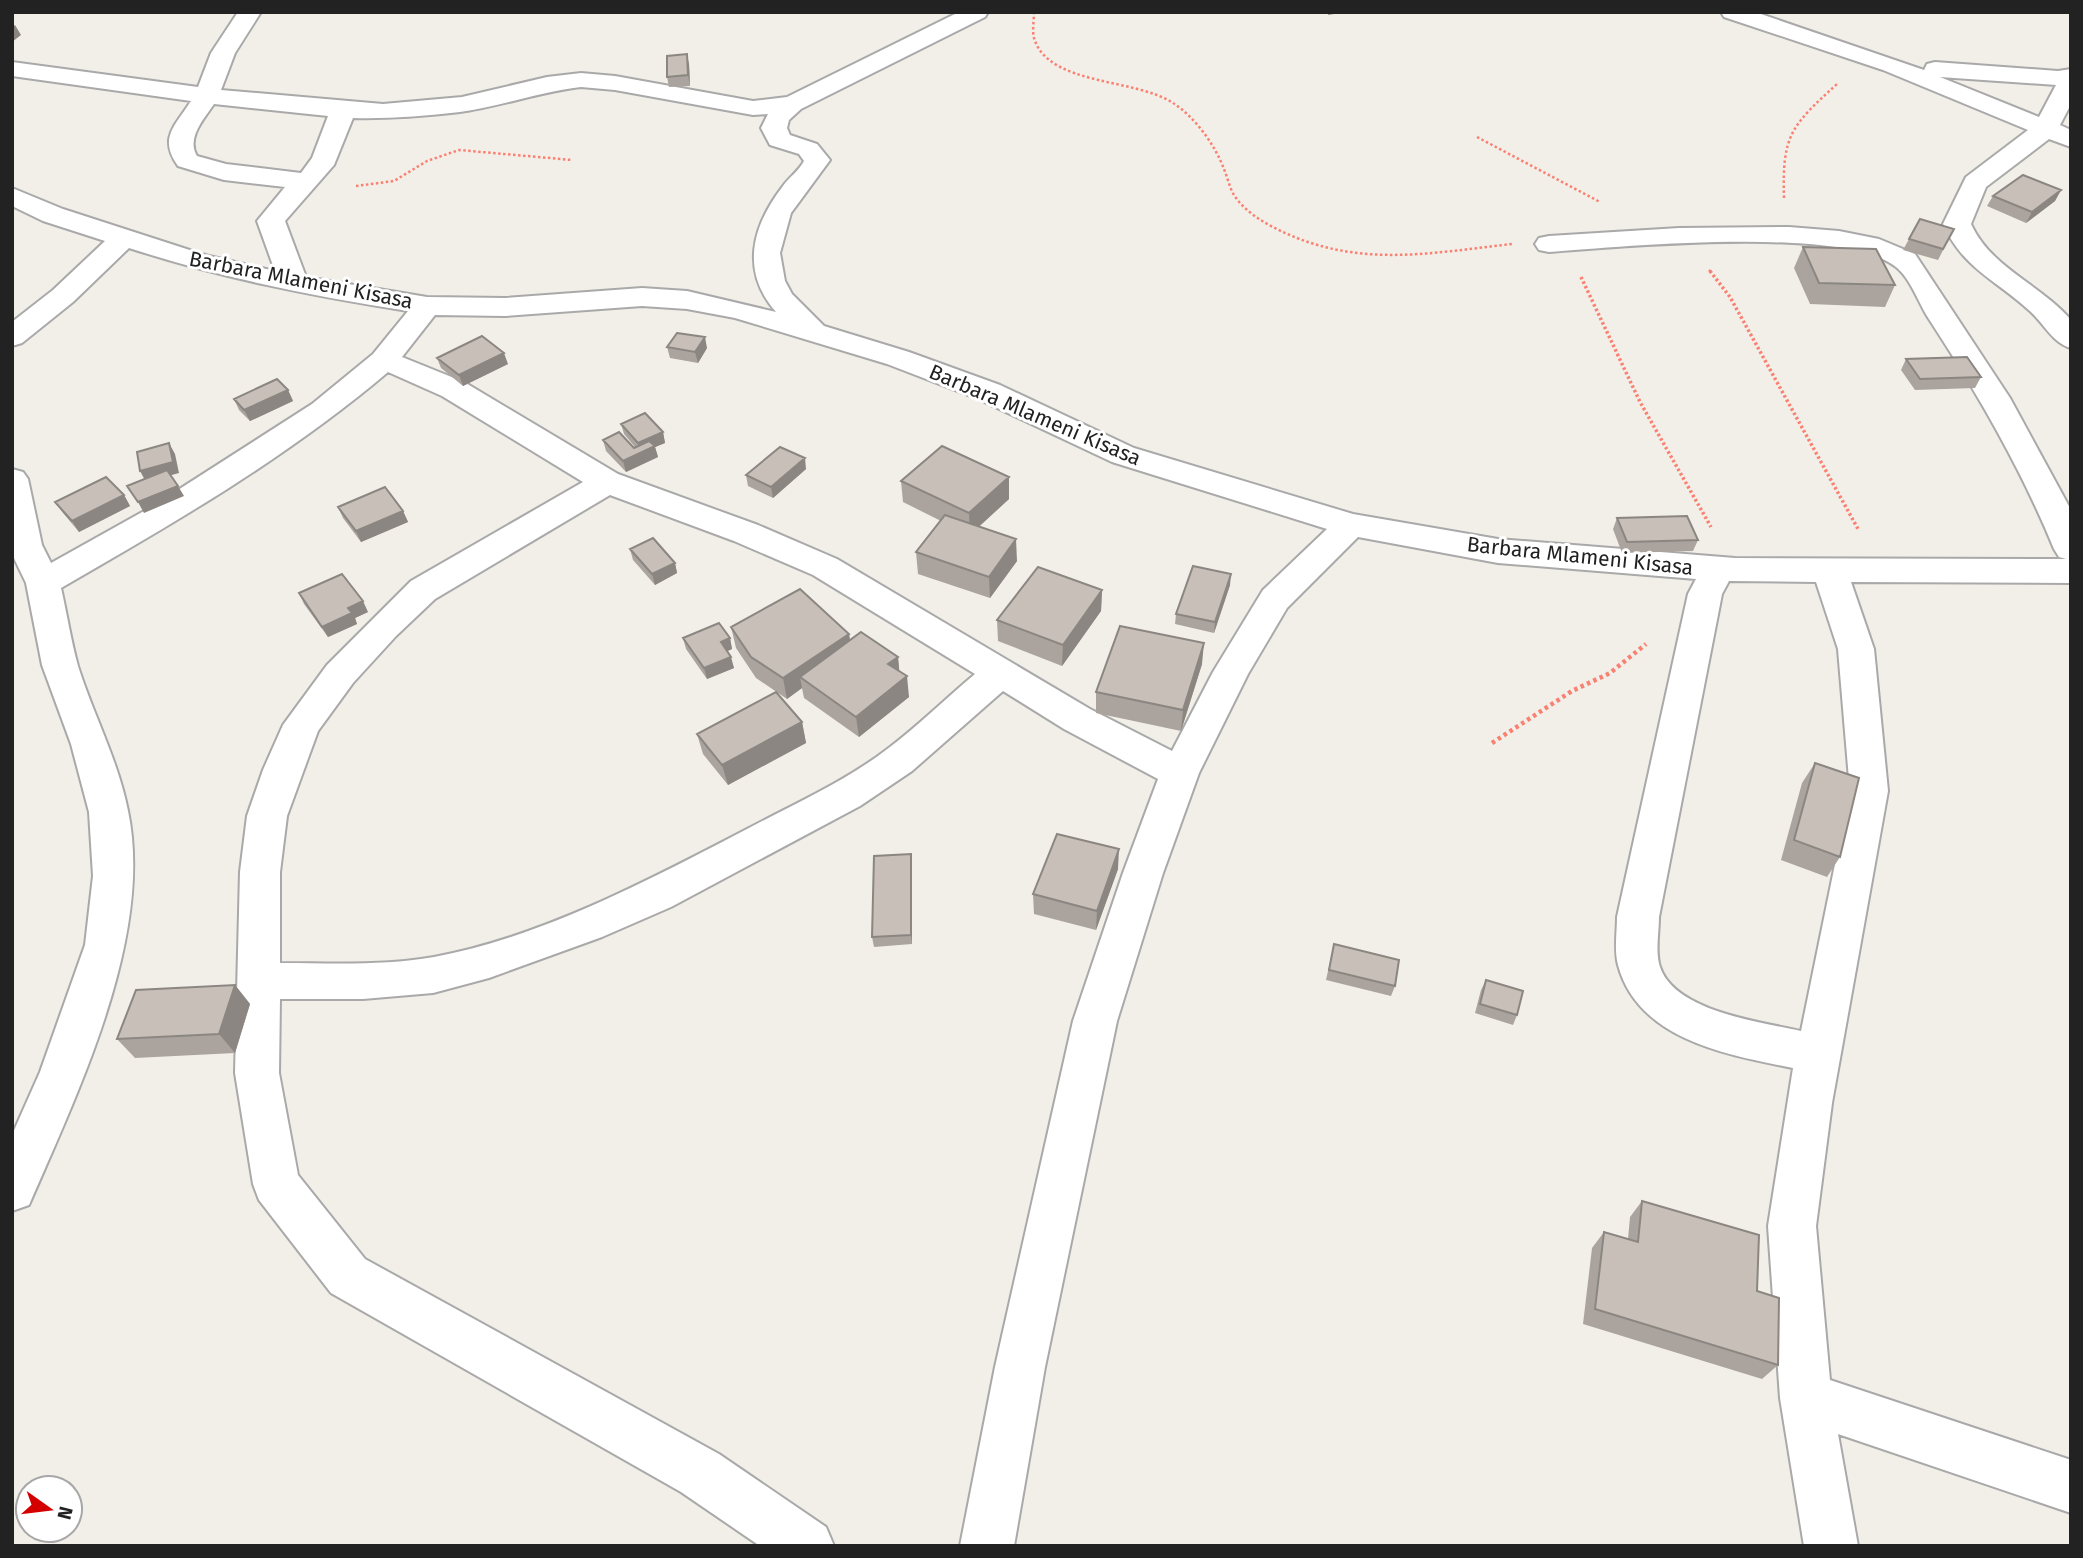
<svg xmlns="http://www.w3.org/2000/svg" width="2083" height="1558" font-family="'Fira Sans',sans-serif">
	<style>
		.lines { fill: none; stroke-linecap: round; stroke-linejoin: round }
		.minor-casing { stroke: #a9a9a9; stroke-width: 4 }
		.path-far2 { stroke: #fa8072; stroke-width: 2.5; stroke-dasharray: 2.5 2.5; stroke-linecap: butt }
		.path-far1 { stroke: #fa8072; stroke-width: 3.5; stroke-dasharray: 2.5 2.5; stroke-linecap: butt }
		.path { stroke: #fa8072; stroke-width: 4.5; stroke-dasharray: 3.5 3.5; stroke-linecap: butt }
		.minor { fill: #fff; fill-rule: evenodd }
		.wall { fill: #aba49e }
		.shaded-wall { fill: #8b8681 }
		.building { fill: #c7bfb8; stroke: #8b8681; stroke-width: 2 }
		.labels { text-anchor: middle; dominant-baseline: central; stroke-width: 6; stroke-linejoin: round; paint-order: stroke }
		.street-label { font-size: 21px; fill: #222; stroke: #fff }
	</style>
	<rect width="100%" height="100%" fill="#f2efe9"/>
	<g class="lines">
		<!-- minor casing -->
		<g class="minor-casing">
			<path id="minor" d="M238 12H261L235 53 221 90 383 104 462 97 547 77 581 73 615 76 753 101 787 97 959 12H988L985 17 801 109 789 120 787 128 790 135 817 144 830 160 791 213 780 253 785 281 792 294 824 326 909 352 1000 385 1134 448 1353 514 1498 539 1735 558 2066 559 2059 557 2054 549C2020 466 1976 391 1927 316 1918 301 1910 278 1896 267 1844 225 1619 247 1549 252L1539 250 1535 244 1539 238 1549 236 1679 228 1789 227 1839 231 1879 239 1915 254 2010 398 2071 510V583L1851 582 1874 649 1888 791 1832 1103 1816 1226 1830 1380 2071 1460V1513L1838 1434 1858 1546H1804L1780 1398 1768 1226 1793 1068C1728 1055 1638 1040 1618 965 1614 950 1617 932 1617 917L1688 594 1696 579 1498 563 1358 537 1287 608 1248 674 1199 773 1163 873 1117 1021 1045 1367 1014 1546H960L995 1367 1073 1021 1123 873 1158 779 1064 729 1003 691 912 771 860 806 671 907 602 937 489 978 433 993 363 999H280L279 1073 298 1175 365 1259 719 1454 826 1527 834 1546H760L681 1492 331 1293 259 1200 253 1184 235 1073 240 872 247 816 263 770 283 725 327 665 411 581 583 482 442 396 388 372C288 457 174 523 61 588 67 614 71 641 78 666 93 714 118 760 128 811 154 935 78 1092 29 1205L12 1211V1135L40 1072 85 945 93 876 89 812 71 744 42 665 26 583 12 554V469L23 472 28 479 42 545 51 563 153 506 312 404 373 354 408 311C313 296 221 278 129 248L73 302 22 343 12 346V322L53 290 105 241 43 221 12 206V188L63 209 205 255 275 271 257 221 285 187 224 180 178 166C158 138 175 126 191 101L12 76V62L198 87 211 53ZM581 87 615 90 753 115 768 114 761 128 770 145 799 154 804 161C799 171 789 177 783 186 752 226 740 271 776 312L687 291 642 288 505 298 427 297 306 277 285 221 334 165 353 118C388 119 424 116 460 112 501 106 540 92 581 87ZM214 104 328 116 312 158 301 173 226 164 197 156C186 138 204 119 214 104ZM642 306 687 309 735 318 887 364 978 399 1112 462 1327 529 1263 590 1213 672 1172 751 1090 709 837 559 758 525 618 474 464 382 402 357 435 315 505 316ZM610 495 734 541 813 575 975 674C945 699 917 727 886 750 844 782 794 804 747 829 651 879 542 937 434 957 383 966 330 963 280 963V872L287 816 318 731 353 683 396 636 435 599ZM1729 581 1816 582 1838 649 1850 791 1801 1031C1762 1022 1675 1012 1660 967 1655 952 1659 933 1659 917L1722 594Z
				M1721 12H1755L1924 70 1927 64 1935 62 2058 71 2071 69V104L2060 125 2071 130V147L2049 139 1986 187 1971 224C1991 268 2040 284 2071 320V348C2053 343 2044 324 2031 312 1997 280 1964 270 1943 224L1966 177 2028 130 1883 70 1724 17ZM1940 77 2056 85 2039 117Z"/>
		</g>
		<!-- path-far2 -->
		<path class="path-far2" d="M1034 12C1034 20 1032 31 1034 38 1048 86 1136 78 1173 103 1195 117 1215 145 1224 169 1228 179 1230 190 1236 198 1248 214 1266 224 1283 232 1360 268 1431 253 1512 244
			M1477 137 1600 202
			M356 186 394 181 427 161 459 150 572 160
			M1784 198C1782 135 1791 126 1837 84
			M1709 270 1711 272"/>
		<!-- path-far1 -->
		<path class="path-far1" d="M1710 271 1730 297 1858 529
			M1581 277 1640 402 1711 527"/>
		<!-- path -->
		<path class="path" d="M1492 743 1572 691 1610 673 1646 644"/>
		<!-- minor -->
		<use href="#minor" class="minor"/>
	</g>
	<!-- wall -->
	<path class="wall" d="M689 64 690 86 669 87 667 77Z
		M2061 190 2055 201 2026 223 1987 206 1993 196Z
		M1954 229 1938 260 1903 250 1909 239Z
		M1803 247 1895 285 1885 307 1810 304 1794 268Z
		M667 347 707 348 698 363 670 358Z
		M437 358 508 364 463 386 441 368Z
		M1906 359 1981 377 1975 388 1915 390 1901 370Z
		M288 390 293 401 250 421 239 410 234 399Z
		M621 424 663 432 665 443 655 447 658 457 626 472 606 451 603 440 635 447 624 434Z
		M806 469 773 498 748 486 746 475Z
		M1009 477V499L978 527 1017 561 990 598 918 574 916 552 941 521 903 502 901 481Z
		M124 495 130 506 79 532 63 513 55 502Z
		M338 507 403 511 408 522 361 542 343 518Z
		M1617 518 1698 540 1693 551 1622 553 1613 529Z
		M630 549 675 563 677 573 655 585 633 560Z
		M1230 585 1214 633 1175 624 1176 614Z
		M1102 590 1101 611 1062 666 998 641 997 620Z
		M299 593 368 612 355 618 357 624 328 637 304 604Z
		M731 627 849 634 850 640 898 657 899 671 909 697 859 737 804 698 802 688 787 699 756 678 736 648Z
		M683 638H730L732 649 727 651 734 668 707 679 686 649Z
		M1202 664 1181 731 1096 713V692Z
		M802 722 806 743 728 785 703 754 697 734Z
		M1815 763 1840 857 1827 877 1781 860 1802 783Z
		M912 864V944L874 947 872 937Z
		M1118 869 1096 930 1034 914 1033 894Z
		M1334 944 1395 986 1391 996 1326 980Z
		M1486 980 1517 1015 1513 1025 1475 1013 1481 990Z
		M235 985 250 1004 235 1053 135 1058 117 1039Z
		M1642 1201 1757 1291 1778 1365 1762 1379 1583 1324 1592 1248 1604 1232 1628 1239 1630 1217Z"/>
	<!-- shaded-wall -->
	<path class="shaded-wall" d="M1329 12H1346L1328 15Z
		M15 25 21 35 12 42V27Z
		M687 54 689 64 690 86 688 75Z
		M2061 190 2055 201 2026 223 2032 212Z
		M705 337 707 348 698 363 695 352Z
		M504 353 508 364 463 386 459 375Z
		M288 390 293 401 250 421 244 410Z
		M663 432 665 443 655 447 658 457 626 472 623 461 641 453 638 443Z
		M169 443 175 454 179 473 146 482 140 471Z
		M805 458 806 469 773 498 771 487Z
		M1009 477V499L970 535 969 513Z
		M178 486 184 496 144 513 138 502Z
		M124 495 130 506 79 532 72 521Z
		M403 511 408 522 361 542 356 531Z
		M1016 539 1017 561 990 598 989 577Z
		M675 563 677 573 655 585 652 574Z
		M1231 574 1230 585 1214 633 1215 622Z
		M1102 590 1101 611 1062 666 1063 645Z
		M363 601 368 612 355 618 357 624 328 637 322 627 348 608Z
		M849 634 852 655 800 677 802 688 787 699 783 678Z
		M730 638 732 649 723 653 721 642Z
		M1204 643 1202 664 1181 731 1183 710Z
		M731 657 734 668 707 679 704 668Z
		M898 657 900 678 888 664Z
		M907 676 909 697 859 737 856 717Z
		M802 722 806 743 728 785 722 765Z
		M1119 849 1118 869 1096 930 1097 911Z
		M911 854 912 864V944L911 935Z
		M235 985 250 1004 235 1053 219 1034Z"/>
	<!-- building -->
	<path class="building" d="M687 54 688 75 667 77V56Z
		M2023 175 2061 190 2032 212 1993 196Z
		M1920 219 1954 229 1943 249 1909 239Z
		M1803 247 1876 249 1895 285 1819 283Z
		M677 333 705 337 695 352 667 347Z
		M482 336 504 353 459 375 437 358Z
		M1967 357 1981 377 1920 379 1906 359Z
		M277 379 288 390 244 410 234 399Z
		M645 413 663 432 638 443 621 424Z
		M619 432 634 448 649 441 655 446 623 461 603 440Z
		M169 443 173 462 140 471 137 452Z
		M942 446 1009 477 969 513 901 481Z
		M780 447 805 458 771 487 746 475Z
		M167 470 178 486 138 502 127 486Z
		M106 477 124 495 72 521 55 502Z
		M385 487 403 511 356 531 338 507Z
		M945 515 1016 539 989 577 916 552Z
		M1687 516 1698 540 1627 542 1617 518Z
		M653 538 675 563 652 574 630 549Z
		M1193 566 1231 574 1215 622 1176 614Z
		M1038 567 1102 590 1063 645 997 620Z
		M342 574 363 601 348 608 352 613 322 627 299 593Z
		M800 589 849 634 783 678 751 657 731 627Z
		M719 623 730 638 721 642 731 657 704 668 683 638Z
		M1120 626 1204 643 1183 710 1096 692Z
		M861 632 898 657 888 664 907 676 856 717 800 677Z
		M776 692 802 722 722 765 697 734Z
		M1815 763 1859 778 1840 857 1794 840Z
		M1057 834 1119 849 1097 911 1033 894Z
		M911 854V935L872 937 874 856Z
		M1334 944 1399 960 1395 986 1329 970Z
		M1486 980 1523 991 1517 1015 1480 1004Z
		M235 985 219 1034 117 1039 136 990Z
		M1642 1201 1759 1235 1757 1291 1779 1298 1778 1365 1595 1309 1604 1232 1638 1242Z"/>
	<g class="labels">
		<!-- street labels -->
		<g class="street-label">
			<text transform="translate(301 280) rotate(11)">Barbara Mlameni Kisasa</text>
			<text transform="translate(1035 415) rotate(23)">Barbara Mlameni Kisasa</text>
			<text transform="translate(1580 556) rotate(6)">Barbara Mlameni Kisasa</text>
		</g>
	</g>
	<!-- border -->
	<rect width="2083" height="1558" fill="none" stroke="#222222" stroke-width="28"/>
	<!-- north arrow -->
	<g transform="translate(49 1509) rotate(104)"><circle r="33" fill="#ffffff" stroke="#a7a7a7" stroke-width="2"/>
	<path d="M0-5L12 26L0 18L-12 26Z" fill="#d40000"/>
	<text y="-10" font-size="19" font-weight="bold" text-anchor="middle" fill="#222222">N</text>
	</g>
</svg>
